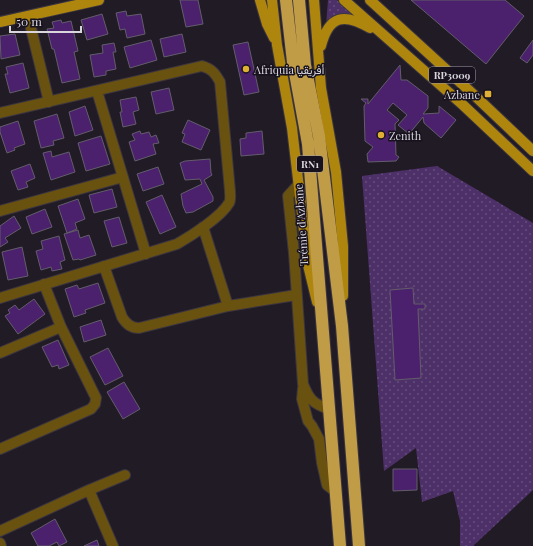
<svg xmlns="http://www.w3.org/2000/svg" width="533" height="546" font-family="'Playfair Display',Vazirmatn,serif">
	<style>
		.grass { fill: url(#grass-dots) }
		.building { fill: #4b216d; stroke: #635d6b }
		.lines { fill: none; stroke-linecap: round; stroke-linejoin: round }
		.minor-casing { stroke: #3b3540; stroke-width: 12 }
		.major-casing { stroke: #3b3540; stroke-width: 12 }
		.highway-casing { stroke: #3b3540; stroke-width: 14 }
		.minor { stroke: #695110; stroke-width: 10 }
		.major { stroke: #ae850d; stroke-width: 10 }
		.highway { stroke: #c09c46; stroke-width: 12 }
		.poi-dot { fill: #e0b034; stroke: #17121d; stroke-width: 1.5 }
		.labels { text-anchor: middle; dominant-baseline: central; stroke-width: 3; stroke-linejoin: round; paint-order: stroke }
		.shield { fill: #17121d; stroke: #9f9ba3; stroke-width: 1 }
		.shield-label { font-size: 10px; font-weight: bold; fill: #d9d6dd }
		.poi-label { font-size: 11px; fill: #d9d6dd; stroke: #17121d; text-anchor: start }
		.street-label { font-size: 11px; fill: #d9d6dd; stroke: #17121d }
	</style>
	<defs>
		<pattern id="grass-dots" width="8" height="8" patternUnits="userSpaceOnUse"><rect width="8" height="8" fill="#4e3069"/><path d="M2 2h.1M6 6h.1" fill="none" stroke="#674d7e" stroke-width="1.8" stroke-linecap="round"/></pattern>
	</defs>
	<rect width="100%" height="100%" fill="#211b26"/>
	<!-- grass -->
	<path class="grass" d="M328 0H337L355 15H346L326 26Z
		M437 166 533 223V490L473 546H460V521L453 491 422 502 416 448 384 471 362 176Z"/>
	<!-- building -->
	<path class="building" d="M180 0H198L203 24 186 27Z
		M411 0H505L524 16 486 64Z
		M126 11 127 16 141 14 145 34 127 38 125 29 120 30 116 13Z
		M102 14 108 34 87 40 81 20Z
		M61 20 62 23 71 21 78 51 74 52 80 79 62 83 54 49H52L47 29 54 28 52 22Z
		M15 34 20 55 1 59 0 36Z
		M182 34 186 52 164 57 160 39Z
		M151 40 157 60 130 68 124 47Z
		M533 40V55L527 63 520 58Z
		M248 42 259 92 244 95 233 45Z
		M114 43 116 52H113L116 69 106 71V75L94 77 90 55 103 53 102 45Z
		M23 63 29 88 10 93 5 74H8L6 67Z
		M400 65 401 80H407L428 96V108L423 114 439 113V106L456 120 441 138 424 123 423 117 409 134 398 125 407 115 393 103 387 110 399 120 395 124 396 155 399 157 396 161 368 162 367 154 373 147 365 141 364 106 366 103 361 99H368V104Z
		M169 88 174 110 156 114 151 92Z
		M136 97 139 110 133 112 136 124 123 127 120 112H122L120 100Z
		M85 106 93 130 75 136 69 112Z
		M57 114 64 138 53 141 54 145 41 148 34 121Z
		M188 120 210 130 201 150 182 142 185 134 182 133Z
		M18 121 25 144 14 148 15 150 7 153 0 132V127Z
		M140 131 141 134 149 132 151 137 156 135 159 143 153 144 156 154 135 161 129 142 135 140 132 134Z
		M262 131 264 154 241 156 240 139 246 138V133Z
		M101 136 110 164 86 171 78 143Z
		M51 151 52 157 69 152 75 172 51 180 43 153Z
		M210 159 211 173 212 175 204 180 213 197V201L193 212 186 213 183 206 181 194 202 184 200 179 185 180 180 163 185 161Z
		M30 164 35 178 26 182 28 187 18 190 11 171Z
		M158 167 164 184 143 191 137 174Z
		M112 189 117 207 94 213 89 195Z
		M162 195 176 227 160 234 146 202Z
		M78 199 85 219 75 223 77 229 67 233 58 206Z
		M45 209 52 227 32 234 26 217Z
		M14 216 21 228 5 238 8 242 0 247V226Z
		M119 217 127 243 112 247 104 221Z
		M78 230 80 238 89 235 96 255 80 260 79 259 73 260 64 234Z
		M59 236 65 260 60 262 62 269 52 271 51 267 41 270 36 251 43 249 41 241Z
		M22 247 28 276 8 280 2 252Z
		M98 283 105 303 85 310 86 313 74 317 65 289 77 285 79 289Z
		M413 288 414 304H425V309H418L421 378 395 380 390 290Z
		M34 299 45 314 18 334 5 316 10 313 8 310 15 305 19 310Z
		M101 320 106 335 84 342 80 327Z
		M58 340 69 365 59 369 58 365 52 367 42 347Z
		M108 348 123 376 105 385 90 357Z
		M124 382 140 409 123 419 107 392Z
		M393 469H417V490L393 491Z
		M55 519 67 542 59 546 57 542 49 546H38L31 533Z
		M97 540 99 546H84Z"/>
	<g class="lines">
		<!-- minor casing -->
		<g class="minor-casing">
			<path id="minor" d="M28 16 49 102
				M97 91 146 254
				M0 113 202 66C212 69 215 73 220 82L230 191C230 195 231 200 229 203 221 217 191 236 177 244L0 298
				M299 184 288 196 294 253 303 384C309 399 313 404 329 409
				M0 211 123 177
				M203 227 228 306
				M104 266 122 317C126 324 131 328 139 328L228 306 296 295
				M0 353 61 327
				M303 388 302 399 308 421 312 426 319 439 322 463 327 485 336 492
				M0 449 91 409 95 404 96 398 61 327 44 284
				M89 490 113 546
				M0 531 89 490 125 475
				M0 543 1 546"/>
		</g>
		<!-- major casing -->
		<g class="major-casing">
			<path id="major" d="M260 0 267 24 274 38
				M272 0 277 45 292 128 308 265 317 302
				M314 0 321 88 336 172 343 246V296
				M344 0 463 105 533 171
				M370 0 473 94 533 151
				M0 22 99 0
				M321 46C329 15 344 13 370 28"/>
		</g>
		<!-- highway casing -->
		<g class="highway-casing">
			<path id="highway" d="M286 0 293 62 308 144 340 546
				M299 0 305 65 319 136 342 326 359 546"/>
		</g>
		<!-- minor -->
		<use href="#minor" class="minor"/>
		<!-- major -->
		<use href="#major" class="major"/>
		<!-- highway -->
		<use href="#highway" class="highway"/>
	</g>
	<!-- markers -->
	<g class="poi-dot">
		<circle cx="246" cy="69" r="4"/>
		<rect x="484" y="90" width="8" height="8" rx="2"/>
		<circle cx="381" cy="135" r="4"/>
	</g>
	<g class="labels">
		<!-- shield labels -->
		<g class="shield">
			<rect x="429" y="67" width="46" height="16" rx="3"/>
			<rect x="297" y="156" width="26" height="16" rx="3"/>
		</g>
		<g class="shield-label">
			<text x="452" y="75">RP3009</text>
			<text x="310" y="164">RN1</text>
		</g>
		<!-- poi labels -->
		<g class="poi-label">
			<text x="254" y="69">Afriquia أفريقيا</text>
			<text x="480" y="94" text-anchor="end">Azbane</text>
			<text x="389" y="135">Zenith</text>
		</g>
		<!-- street labels -->
		<g class="street-label">
			<text transform="translate(301 225) rotate(-94)">Trémie d'Azbane</text>
		</g>
	</g>
	<!-- scale -->
	<path d="M10 26v6h71v-6" fill="none" stroke="#d9d6dd" stroke-width="2"/>
	<text x="16" y="26" font-size="12" fill="#d9d6dd" stroke="#17121d" stroke-width="3" paint-order="stroke">50 m</text>
</svg>
